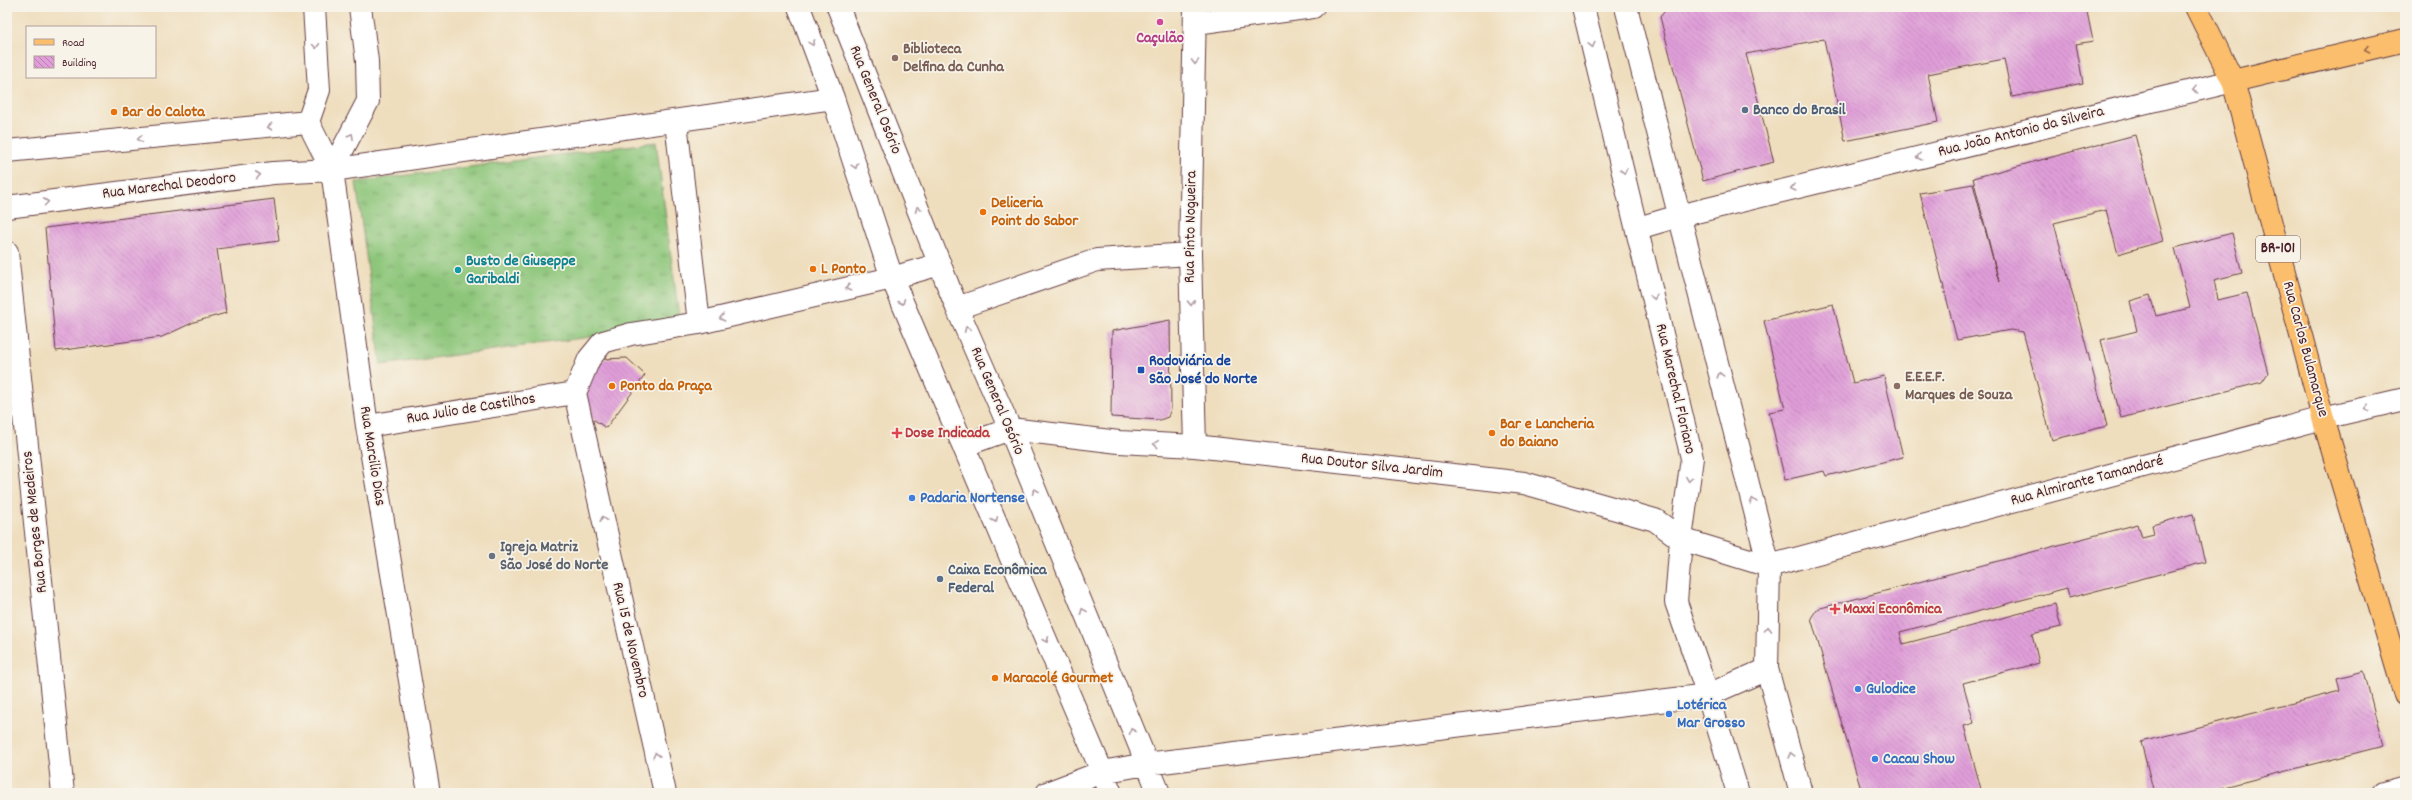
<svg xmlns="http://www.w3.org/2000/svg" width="2412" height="800" font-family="Dekko,sans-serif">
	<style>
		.grass { fill: url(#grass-tufts); stroke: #6c7252 }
		.building { fill: url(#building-back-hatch) }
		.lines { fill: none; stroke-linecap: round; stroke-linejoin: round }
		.street-casing { stroke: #633c41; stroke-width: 24 }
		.primary-casing { stroke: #633c41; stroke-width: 24 }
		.street { stroke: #fff; stroke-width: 22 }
		.primary { stroke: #fabe6d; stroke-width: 22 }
		.oneway { stroke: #ae9aa0 }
		.oneway2 { stroke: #996749 }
		.hotel-dot { fill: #d1479c; stroke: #f7f3e8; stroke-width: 1.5 }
		.education-dot { fill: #8d6e63; stroke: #f7f3e8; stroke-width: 1.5 }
		.service-dot { fill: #5c6f8a; stroke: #f7f3e8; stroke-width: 1.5 }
		.food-dot { fill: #e8710a; stroke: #f7f3e8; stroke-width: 1.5 }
		.culture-dot { fill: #0f9aa8; stroke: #f7f3e8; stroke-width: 1.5 }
		.transit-dot { fill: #1a4fb4; stroke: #f7f3e8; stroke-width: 1.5 }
		.health-dot { fill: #e0444e; stroke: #f7f3e8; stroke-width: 1.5 }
		.shop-dot { fill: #3f7fe0; stroke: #f7f3e8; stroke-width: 1.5 }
		.worship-dot { fill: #6b7280; stroke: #f7f3e8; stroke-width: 1.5 }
		.labels { text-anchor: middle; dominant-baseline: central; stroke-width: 3.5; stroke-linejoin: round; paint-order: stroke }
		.shield { fill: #f7f3e8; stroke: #7e5f64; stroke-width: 1 }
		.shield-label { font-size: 15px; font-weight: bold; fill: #4a1f2b }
		.hotel-label { font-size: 16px; font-weight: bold; fill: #b23c85; stroke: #f7f3e8 }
		.education-label { font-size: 16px; font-weight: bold; fill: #785e54; stroke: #f7f3e8; text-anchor: start }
		.street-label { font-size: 16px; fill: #4a1f2b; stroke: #f7f3e8 }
		.service-label { font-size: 16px; font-weight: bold; fill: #4e5e75; stroke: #f7f3e8; text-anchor: start }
		.food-label { font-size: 16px; font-weight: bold; fill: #c56008; stroke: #f7f3e8; text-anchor: start }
		.culture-label { font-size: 16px; font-weight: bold; fill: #0d838f; stroke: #f7f3e8; text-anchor: start }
		.transit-label { font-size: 16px; font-weight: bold; fill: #164399; stroke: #f7f3e8; text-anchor: start }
		.health-label { font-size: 16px; font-weight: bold; fill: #be3a42; stroke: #f7f3e8; text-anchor: start }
		.shop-label { font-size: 16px; font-weight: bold; fill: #366cbe; stroke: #f7f3e8; text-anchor: start }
		.worship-label { font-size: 16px; font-weight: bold; fill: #5b616d; stroke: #f7f3e8; text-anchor: start }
	</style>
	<defs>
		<pattern id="grass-tufts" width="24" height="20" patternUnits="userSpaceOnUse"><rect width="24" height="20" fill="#8dc67a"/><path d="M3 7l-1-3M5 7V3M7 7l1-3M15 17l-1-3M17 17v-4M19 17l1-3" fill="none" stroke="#75a064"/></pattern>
		<pattern id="building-back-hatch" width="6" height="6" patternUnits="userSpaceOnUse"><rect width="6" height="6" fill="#e09ed9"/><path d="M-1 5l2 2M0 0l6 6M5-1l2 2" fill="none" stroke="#b880b0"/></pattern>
	</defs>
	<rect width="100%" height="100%" fill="#f7f3e8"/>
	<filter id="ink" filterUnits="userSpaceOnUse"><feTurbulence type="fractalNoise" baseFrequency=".025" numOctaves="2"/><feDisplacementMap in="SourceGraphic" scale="8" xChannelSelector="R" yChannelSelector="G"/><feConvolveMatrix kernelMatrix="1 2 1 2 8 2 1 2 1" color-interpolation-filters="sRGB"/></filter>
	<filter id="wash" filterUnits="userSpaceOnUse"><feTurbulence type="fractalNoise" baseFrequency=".012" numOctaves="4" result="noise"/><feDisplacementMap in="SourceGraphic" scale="16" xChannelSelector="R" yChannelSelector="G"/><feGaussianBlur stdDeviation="0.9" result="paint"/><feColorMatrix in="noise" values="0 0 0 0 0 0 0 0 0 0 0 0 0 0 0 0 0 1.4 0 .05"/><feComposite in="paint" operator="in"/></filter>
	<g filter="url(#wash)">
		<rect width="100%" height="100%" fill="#efdebe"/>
		<!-- grass -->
		<path class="grass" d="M656 142 680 325 381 365 356 182Z"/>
		<g id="blocks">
			<!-- building -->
			<path class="building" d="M1668 7H2086L2093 41 2076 44 2083 83 2012 97 2004 59 1928 74 1938 122 1845 141 1824 39 1746 54 1774 162 1703 181 1660 17Z
				M2135 135 2163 241 2118 254 2106 210 2054 223 2107 426 2052 440 2023 332 2010 330 1957 340 1920 193 1973 184 1999 282 1973 178Z
				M274 199 279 241 217 249 226 313 194 322 162 337 56 351 45 228Z
				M2232 233 2242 273 2214 280 2218 300 2247 293 2268 373 2262 382 2121 418 2101 340 2137 331 2130 301 2150 295 2156 316 2190 308 2175 248Z
				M1833 304 1853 383 1884 376 1903 457 1826 476 1824 471 1785 480 1769 412 1785 409 1764 321Z
				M1170 320 1171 409 1168 417 1160 420 1111 417 1112 331Z
				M627 358 645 375 606 428 590 417 579 396 603 359Z
				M2193 514 2205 562 2069 598 2067 588 1900 632 1903 644 2055 604 2061 627 2032 634 2039 663 1963 683 1974 723 1964 726 1982 793H1862L1811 618 1817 609 2138 524 2142 538 2154 535 2152 525Z
				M2364 671 2383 746 2201 793H2154L2141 742 2340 691 2337 678Z"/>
		</g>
	</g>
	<g filter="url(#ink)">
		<use href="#blocks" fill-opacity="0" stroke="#633c41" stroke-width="1"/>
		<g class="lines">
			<!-- street casing -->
			<g class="street-casing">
				<path id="street" d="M799 7 833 98 892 278 1111 793
					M838 7 957 308 1010 429 1159 793
					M1583 7 1692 458 1681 539 1676 602 1708 695 1738 793
					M1626 7 1769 566 1767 669 1801 793
					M1196 23 1313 7
					M308 122 332 170 367 426 429 793
					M308 122 319 90 314 7
					M676 122 699 323
					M7 151 308 122
					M332 170 368 101 367 61 360 7
					M7 207 273 173 332 170 833 98
					M1638 228 1679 216 2233 81
					M7 252 63 793
					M957 308 1097 260 1190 254
					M575 393 665 793
					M575 393 589 359 603 342 631 334 699 323 892 278 940 264
					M367 426 575 393
					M963 446 1010 429 1119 442 1195 446 1524 483 1655 520 1681 539 1769 566 2323 418 2405 399
					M1195 446 1190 254 1195 7
					M1047 793 1102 772 1146 764 1708 695 1767 669
					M2383 793 2405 787"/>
			</g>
			<!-- primary casing -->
			<g class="primary-casing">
				<path id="primary" d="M2196 7 2233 81 2323 418 2405 695
					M2233 81 2405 40"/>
			</g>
			<!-- street -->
			<use href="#street" class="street"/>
			<!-- primary -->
			<use href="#primary" class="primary"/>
		</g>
		<!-- one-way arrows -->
		<defs><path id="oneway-chevron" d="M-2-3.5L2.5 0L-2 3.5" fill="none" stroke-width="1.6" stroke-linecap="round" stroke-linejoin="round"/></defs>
		<g class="oneway">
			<use href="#oneway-chevron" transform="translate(812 43) rotate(69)"/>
			<use href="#oneway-chevron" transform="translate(1592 45) rotate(76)"/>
			<use href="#oneway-chevron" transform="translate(316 46) rotate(86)"/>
			<use href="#oneway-chevron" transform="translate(1195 62) rotate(91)"/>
			<use href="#oneway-chevron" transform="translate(2195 90) rotate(166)"/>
			<use href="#oneway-chevron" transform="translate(270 127) rotate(173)"/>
			<use href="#oneway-chevron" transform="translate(351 136) rotate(-61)"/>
			<use href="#oneway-chevron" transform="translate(140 139) rotate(175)"/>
			<use href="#oneway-chevron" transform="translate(1919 157) rotate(166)"/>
			<use href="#oneway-chevron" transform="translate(855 166) rotate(72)"/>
			<use href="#oneway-chevron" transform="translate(1624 171) rotate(76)"/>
			<use href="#oneway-chevron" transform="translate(258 175) rotate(-7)"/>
			<use href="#oneway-chevron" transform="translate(1793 188) rotate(166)"/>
			<use href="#oneway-chevron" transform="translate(46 202) rotate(-7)"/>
			<use href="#oneway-chevron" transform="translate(918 209) rotate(-112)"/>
			<use href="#oneway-chevron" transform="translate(848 288) rotate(167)"/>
			<use href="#oneway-chevron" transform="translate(1654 297) rotate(77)"/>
			<use href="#oneway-chevron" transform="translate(902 302) rotate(67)"/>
			<use href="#oneway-chevron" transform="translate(1191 303) rotate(88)"/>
			<use href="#oneway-chevron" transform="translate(722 318) rotate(167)"/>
			<use href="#oneway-chevron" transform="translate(967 329) rotate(-113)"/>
			<use href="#oneway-chevron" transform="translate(1720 375) rotate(-105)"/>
			<use href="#oneway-chevron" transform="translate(2367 408) rotate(167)"/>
			<use href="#oneway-chevron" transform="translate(1156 444) rotate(-177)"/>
			<use href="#oneway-chevron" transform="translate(1689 479) rotate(98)"/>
			<use href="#oneway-chevron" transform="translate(1035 491) rotate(-112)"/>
			<use href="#oneway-chevron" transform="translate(1753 501) rotate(-105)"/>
			<use href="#oneway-chevron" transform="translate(603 519) rotate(-103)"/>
			<use href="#oneway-chevron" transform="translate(995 520) rotate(67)"/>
			<use href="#oneway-chevron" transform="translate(1083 611) rotate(-112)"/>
			<use href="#oneway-chevron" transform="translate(1768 629) rotate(-89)"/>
			<use href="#oneway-chevron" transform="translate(1046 640) rotate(67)"/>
			<use href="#oneway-chevron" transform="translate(1132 731) rotate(-112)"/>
			<use href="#oneway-chevron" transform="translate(656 755) rotate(-103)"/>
			<use href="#oneway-chevron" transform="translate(1791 755) rotate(-105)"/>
		</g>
		<use class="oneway2" href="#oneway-chevron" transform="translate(2367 49) rotate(167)"/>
	</g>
	<!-- markers -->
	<circle class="hotel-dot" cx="1160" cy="22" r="4"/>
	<g class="education-dot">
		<circle cx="895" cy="58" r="4"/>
		<circle cx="1897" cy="386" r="4"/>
	</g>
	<g class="service-dot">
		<circle cx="1745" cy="110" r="4"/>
		<circle cx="940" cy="579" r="4"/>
	</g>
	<g class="food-dot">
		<circle cx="114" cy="112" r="4"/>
		<circle cx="983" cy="212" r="4"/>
		<circle cx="813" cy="269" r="4"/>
		<circle cx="612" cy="386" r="4"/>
		<circle cx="1492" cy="433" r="4"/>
		<circle cx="995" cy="678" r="4"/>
	</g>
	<circle class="culture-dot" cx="458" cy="270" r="4"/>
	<rect class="transit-dot" x="1137" y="366" width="8" height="8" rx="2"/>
	<g class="health-dot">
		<path d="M895 427h4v4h4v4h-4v4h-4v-4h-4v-4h4z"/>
		<path d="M1833 603h4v4h4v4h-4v4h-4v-4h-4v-4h4z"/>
	</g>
	<g class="shop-dot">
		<circle cx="912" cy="498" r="4"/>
		<circle cx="1858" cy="689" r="4"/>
		<circle cx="1669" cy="714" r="4"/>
		<circle cx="1875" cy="759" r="4"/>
	</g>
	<circle class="worship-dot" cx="492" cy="556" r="4"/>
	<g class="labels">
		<!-- shield labels -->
		<rect class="shield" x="2256" y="236" width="44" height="26" rx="3"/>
		<g class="shield-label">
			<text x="2278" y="249">BR-101</text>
		</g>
		<!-- hotel labels -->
		<g class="hotel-label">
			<text x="1160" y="38">Caçulão</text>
		</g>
		<!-- education labels -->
		<g class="education-label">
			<text x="903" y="49">Biblioteca<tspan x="903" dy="18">Delfina da Cunha</tspan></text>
			<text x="1905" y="377">E.E.E.F.<tspan x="1905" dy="18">Marques de Souza</tspan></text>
		</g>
		<!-- street labels -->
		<g class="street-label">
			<text transform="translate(875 100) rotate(68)">Rua General Osório</text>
			<text transform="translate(2021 132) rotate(-14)">Rua João Antonio da Silveira</text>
			<text transform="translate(169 186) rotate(-7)">Rua Marechal Deodoro</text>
			<text transform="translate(1191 227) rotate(-89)">Rua Pinto Nogueira</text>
			<text transform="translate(2305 349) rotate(75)">Rua Carlos Bulamarque</text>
			<text transform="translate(1675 389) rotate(77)">Rua Marechal Floriano</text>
			<text transform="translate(997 401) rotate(67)">Rua General Osório</text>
			<text transform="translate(471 409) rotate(-9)">Rua Julio de Castilhos</text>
			<text transform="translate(372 456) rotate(81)">Rua Marcilio Dias</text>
			<text transform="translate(1372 466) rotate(6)">Rua Doutor Silva Jardim</text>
			<text transform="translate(2087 481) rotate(-15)">Rua Almirante Tamandaré</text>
			<text transform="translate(35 522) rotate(-96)">Rua Borges de Medeiros</text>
			<text transform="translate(630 640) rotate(77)">Rua 15 de Novembro</text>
		</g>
		<!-- service labels -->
		<g class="service-label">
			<text x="1753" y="110">Banco do Brasil</text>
			<text x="948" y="570">Caixa Econômica<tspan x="948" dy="18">Federal</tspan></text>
		</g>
		<!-- food labels -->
		<g class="food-label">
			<text x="122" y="112">Bar do Calota</text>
			<text x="991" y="203">Deliceria<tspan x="991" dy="18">Point do Sabor</tspan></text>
			<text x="821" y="269">L Ponto</text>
			<text x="620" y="386">Ponto da Praça</text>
			<text x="1500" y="424">Bar e Lancheria<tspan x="1500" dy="18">do Baiano</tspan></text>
			<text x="1003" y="678">Maracolé Gourmet</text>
		</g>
		<!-- culture labels -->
		<g class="culture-label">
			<text x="466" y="261">Busto de Giuseppe<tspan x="466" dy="18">Garibaldi</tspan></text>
		</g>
		<!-- transit labels -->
		<g class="transit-label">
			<text x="1149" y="361">Rodoviária de<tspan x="1149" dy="18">São José do Norte</tspan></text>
		</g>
		<!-- health labels -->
		<g class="health-label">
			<text x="905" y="433">Dose Indicada</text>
			<text x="1843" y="609">Maxxi Econômica</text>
		</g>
		<!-- shop labels -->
		<g class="shop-label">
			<text x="920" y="498">Padaria Nortense</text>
			<text x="1866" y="689">Gulodice</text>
			<text x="1677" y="705">Lotérica<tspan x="1677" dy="18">Mar Grosso</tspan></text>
			<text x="1883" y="759">Cacau Show</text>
		</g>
		<!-- worship labels -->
		<g class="worship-label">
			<text x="500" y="547">Igreja Matriz<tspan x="500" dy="18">São José do Norte</tspan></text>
		</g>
	</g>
	<!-- margin -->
	<rect width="2412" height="800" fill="none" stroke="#f7f3e8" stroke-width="24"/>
	<!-- legend -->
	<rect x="26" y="26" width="130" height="52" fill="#f7f3e8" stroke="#b29e9c"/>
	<rect x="34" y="39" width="20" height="6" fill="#fabe6d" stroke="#b29e9c"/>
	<text x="62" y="46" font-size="12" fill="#4a1f2b">Road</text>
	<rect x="34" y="56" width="20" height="12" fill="url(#building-back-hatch)" stroke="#b29e9c"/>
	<text x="62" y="66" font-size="12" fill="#4a1f2b">Building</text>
</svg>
